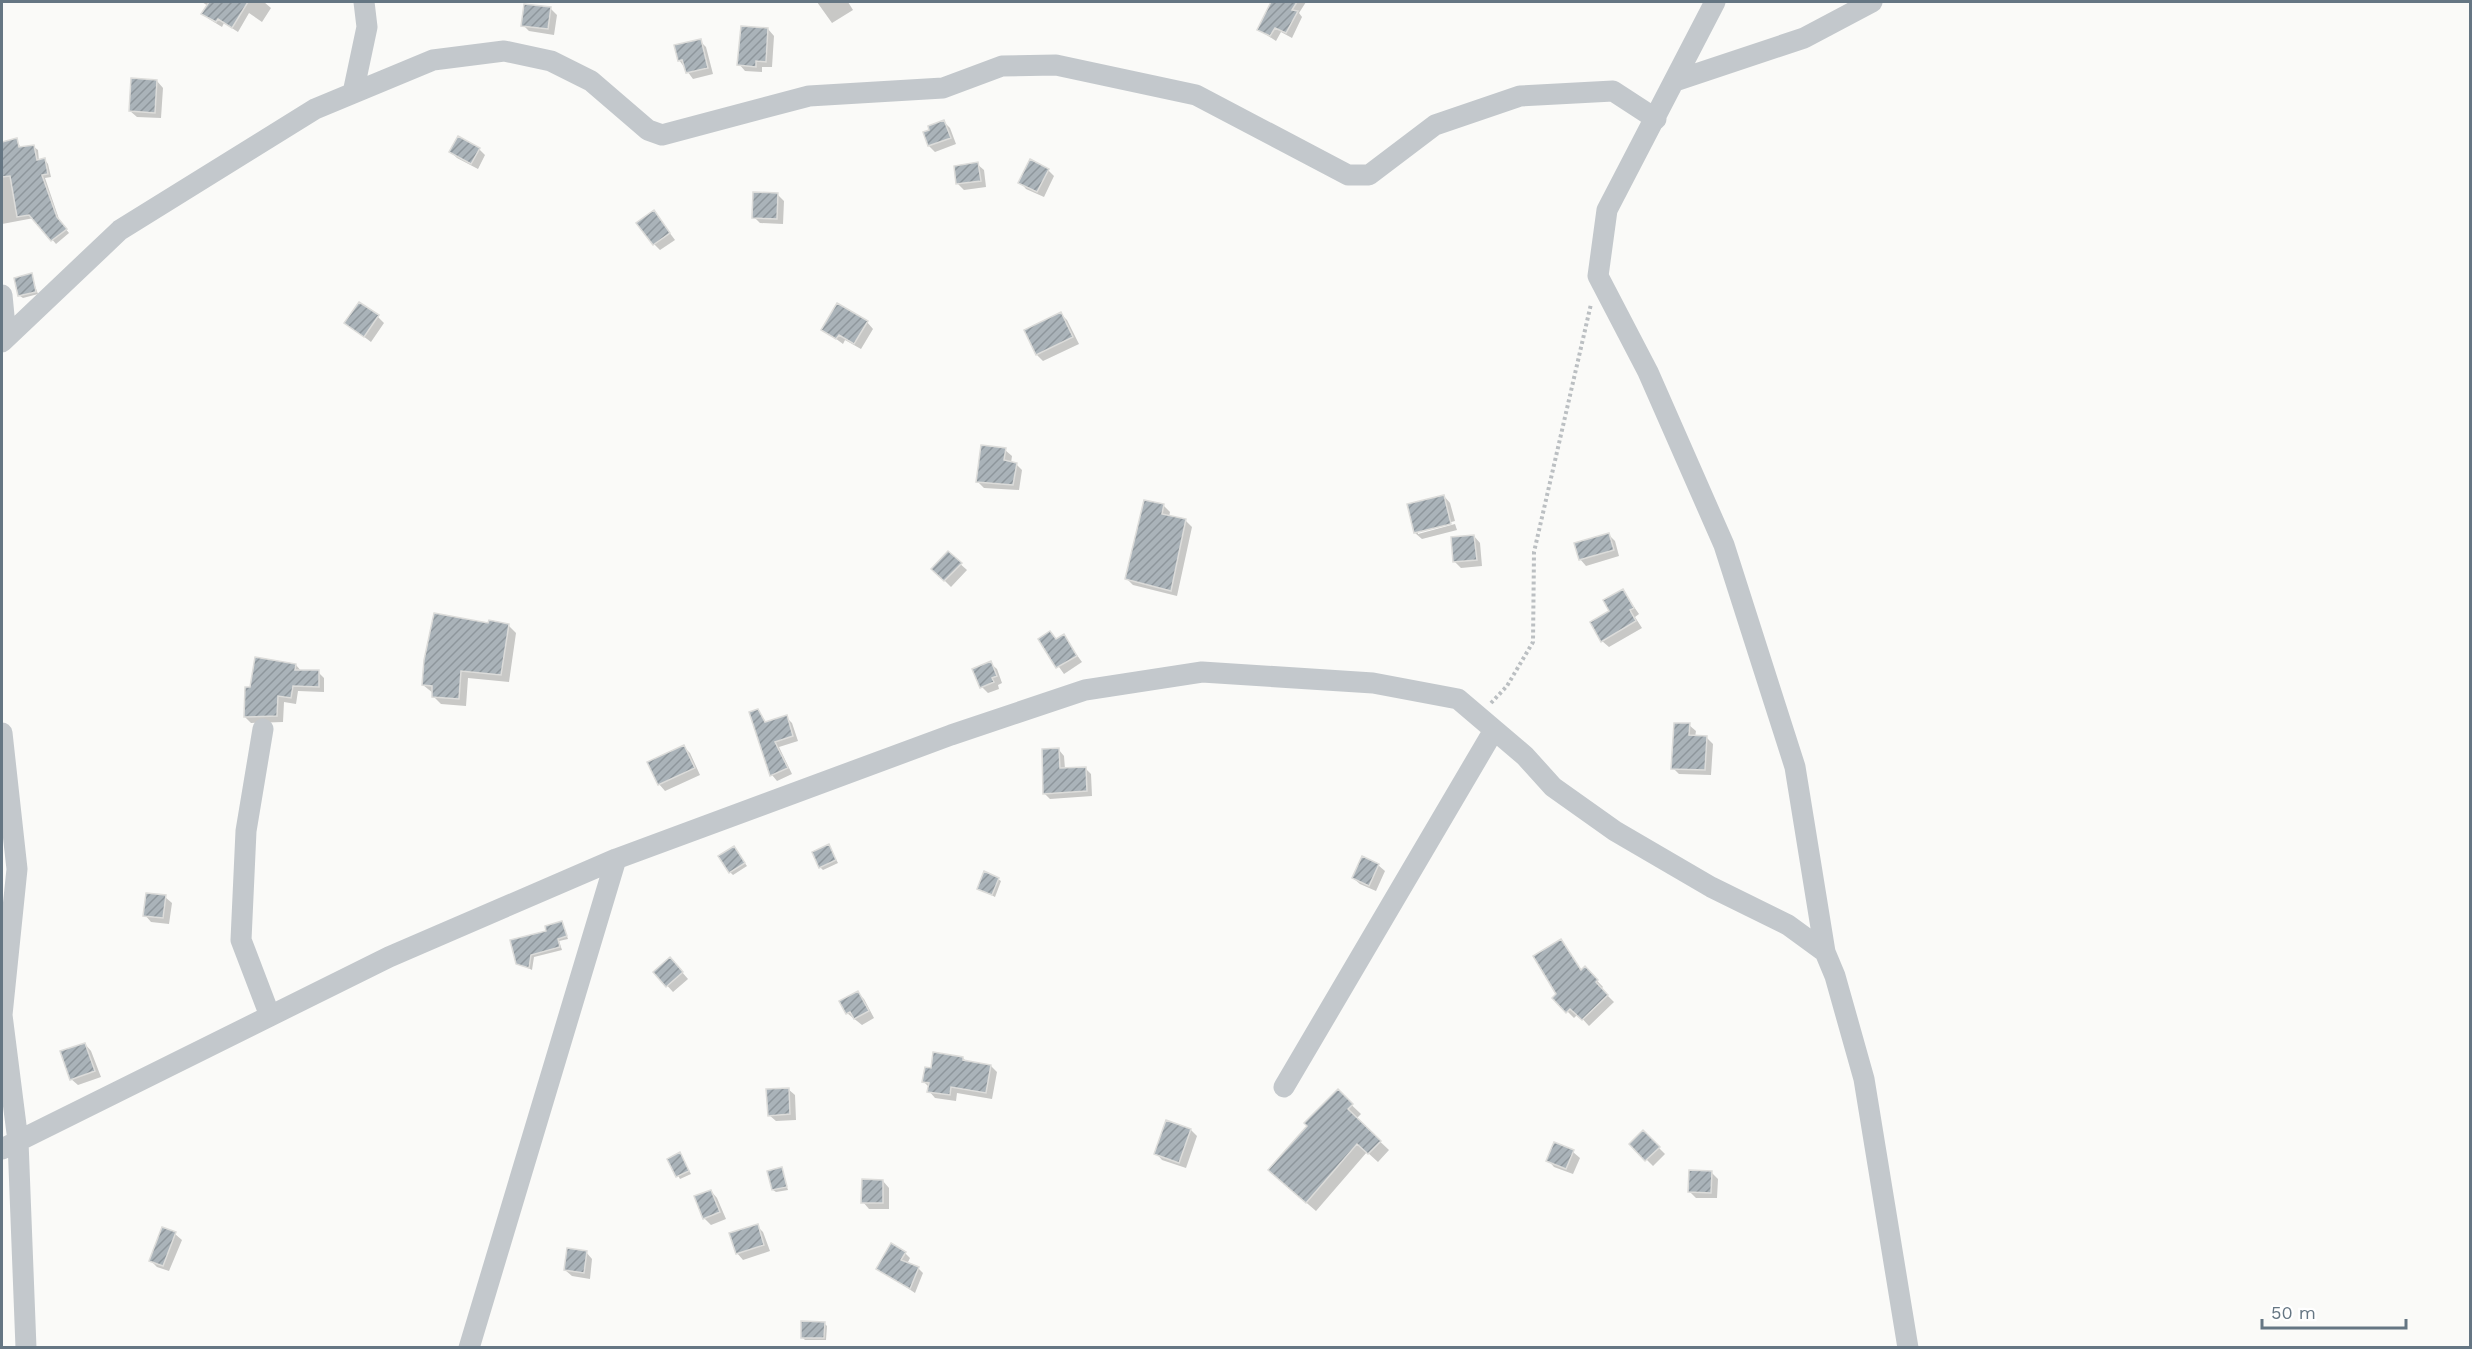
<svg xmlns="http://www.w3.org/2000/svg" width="2472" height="1349" font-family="'Work Sans',sans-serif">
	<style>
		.shadow { fill: #0003 }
		.building { fill: url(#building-hatch); stroke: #dcdcda; stroke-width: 1.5 }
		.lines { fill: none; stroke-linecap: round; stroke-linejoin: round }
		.path { stroke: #bbbfc2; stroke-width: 4; stroke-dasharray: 3 3; stroke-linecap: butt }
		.minor { stroke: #c3c8cc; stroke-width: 21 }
	</style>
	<defs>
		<pattern id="building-hatch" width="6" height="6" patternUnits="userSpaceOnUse" patternTransform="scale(1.5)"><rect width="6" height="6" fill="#aab3b9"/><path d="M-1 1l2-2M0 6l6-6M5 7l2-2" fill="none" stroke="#8e969c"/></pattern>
	</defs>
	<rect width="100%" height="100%" fill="#fafaf8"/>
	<!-- shadow -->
	<path class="shadow" d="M202 2H264L271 8 262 22 249 13 238 32 224 23 222 27 209 19 203 13 208 6Z
		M817 2H848L853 10 832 23Z
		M1274 2H1306L1299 13 1302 17 1292 38 1281 32 1276 41 1259 30Z
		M550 8 557 15 554 35 529 31 523 25Z
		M768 29 774 36 772 67H762V72L745 71 739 64Z
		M700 41 706 47 713 74 693 79 679 60Z
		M157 81 163 88 161 118 137 117 130 111Z
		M944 122 950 128 956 144 935 152 929 146Z
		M17 140 21 149 34 147 38 150 39 161 45 160 48 164 51 177 45 178 60 222 69 233 56 244 34 218 2 224V143Z
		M479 149 485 155 478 169 457 158 451 152Z
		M977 164 984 170 986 187 964 190 958 184 955 167Z
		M1048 170 1054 176 1044 197 1026 189 1020 182Z
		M778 195 784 201 783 224 760 223 754 217Z
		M654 212 675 240 660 250 654 244Z
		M31 275 38 294 23 298 20 296Z
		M1061 314 1067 320 1079 344 1043 361 1037 355 1026 331Z
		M378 317 384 323 371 342 346 323Z
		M867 322 873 329 861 349 845 340 843 344 823 329Z
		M1005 450 1012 456 1011 463 1016 464 1022 470 1019 490 984 488 977 481Z
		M1444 496 1450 503 1455 521 1418 531V534L1455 524 1457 530 1422 539 1415 533Z
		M1164 506 1170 512 1169 517 1186 521 1192 527 1177 596 1133 585 1127 579Z
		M1608 534 1615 541 1619 556 1586 566 1580 559Z
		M1474 536 1480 543 1482 566 1461 568 1455 562Z
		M948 553 967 570 951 587 933 569Z
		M1623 591 1639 614 1635 617 1642 628 1609 647 1602 641 1611 611Z
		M489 625H508L516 633 509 682 468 678 466 706 441 704 433 696V693L423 685Z
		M1050 633 1057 640 1063 636 1082 662 1064 674 1040 640Z
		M990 663 997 669 1002 683 998 685 999 689 988 693 982 687Z
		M296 665 302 672H318L324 678V692L298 691 296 704 284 702 283 722 251 723 245 717 251 689Z
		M757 710 767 723 786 717 792 723 798 741 779 747 792 774 777 781 772 775 751 713Z
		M1689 725 1696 731 1695 737 1707 738 1713 744 1711 775 1679 774 1673 768Z
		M684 747 690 753 700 775 665 791 659 784Z
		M1059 750 1064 756 1065 769 1085 768 1091 774 1092 796 1050 799 1044 793Z
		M829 846 838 863 823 870 820 867Z
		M734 848 747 866 733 875 730 872Z
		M1378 865 1385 871 1376 891 1360 884 1353 878Z
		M998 879 1001 881 995 897 978 888Z
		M165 897 172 903 169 924 151 922 145 915Z
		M562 923 568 939 559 941 562 950 534 957 532 970 518 963 548 932Z
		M1561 940 1582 971 1585 968 1603 987 1601 989 1614 1002 1589 1026 1578 1014 1574 1018 1554 998 1558 994Z
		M676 965 688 979 673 992 655 972Z
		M858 993 864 999 874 1018 862 1025 847 1013Z
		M85 1044 91 1051 101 1077 78 1085 71 1079Z
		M963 1058 967 1062 991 1066 997 1072 992 1099 957 1093 956 1101 935 1098 929 1091V1087L924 1082 932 1069Z
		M788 1089 795 1095 796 1120 776 1121 769 1115Z
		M1338 1092 1361 1114 1356 1119 1389 1150 1378 1162 1367 1152 1316 1211 1279 1179Z
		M1167 1122 1191 1130 1197 1136 1186 1168 1162 1160 1156 1153Z
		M1643 1132 1665 1154 1653 1166 1631 1144Z
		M1555 1144 1573 1152 1580 1158 1573 1174 1554 1167 1548 1160Z
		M680 1154 691 1174 680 1179 669 1159Z
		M781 1169 788 1190 776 1192 773 1190Z
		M1712 1173 1718 1179 1717 1198H1696L1689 1191Z
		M883 1181 889 1188V1209H869L863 1202Z
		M711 1191 717 1198 726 1219 711 1225 704 1218Z
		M757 1226 763 1232 770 1251 743 1260 737 1253Z
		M175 1234 182 1240 169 1271 157 1267 150 1260Z
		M586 1252 592 1259 590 1279 572 1276 565 1270Z
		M905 1253 910 1258 907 1264 918 1268 923 1273 915 1293 878 1268Z
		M824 1323 827 1326 826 1340H805L802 1337Z"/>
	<!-- building -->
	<path class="building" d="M209 2H248L232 28 218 19 216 22 201 14Z
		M1271 2H1297L1292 10 1298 11 1286 33 1275 28 1270 36 1257 30Z
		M524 4 551 7 548 29 521 26Z
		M741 26 768 28 766 62 756 61V67L737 65Z
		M701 39 708 68 686 73 682 60 678 61 674 45Z
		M131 78 157 80 155 113 129 111Z
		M944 120 951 138 928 146 923 132 929 130 928 126Z
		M458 136 480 148 471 164 449 152Z
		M17 138 19 147 34 145 37 160 45 158 48 174 42 175 57 217 67 229 51 241 29 215 17 217 10 176 2 177V142Z
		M1030 159 1049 169 1037 192 1018 183Z
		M978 162 981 181 956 184 954 166Z
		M753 192 778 193 777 219 752 218Z
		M654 210 670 233 653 245 636 223Z
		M32 273 36 292 18 296 14 278Z
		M359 302 379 315 364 337 344 323Z
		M837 303 868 321 854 344 839 335 836 339 821 330Z
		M1061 312 1073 337 1036 355 1024 330Z
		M981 445 1006 448 1004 460 1017 463 1013 485 976 482Z
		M1444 495 1451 524 1414 533 1407 504Z
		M1144 500 1164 504 1162 514 1186 519 1171 591 1125 579Z
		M1609 533 1614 550 1579 560 1574 543Z
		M1474 535 1477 560 1453 562 1451 537Z
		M948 551 962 563 944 581 931 569Z
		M1623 589 1634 608 1630 610 1636 621 1601 642 1590 622 1609 611 1603 600Z
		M434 613 488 623 489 620 509 624 501 675 461 671 459 699 432 697V686L422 685 424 660Z
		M1050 631 1056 639 1064 634 1077 656 1056 668 1038 639Z
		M255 657 296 664 295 670H319V687L293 686 291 698 278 696 277 716 244 717 245 687H250Z
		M991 661 997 676 992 678 994 682 980 688 972 669Z
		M758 709 765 722 787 715 793 736 775 742 788 768 770 776 749 712Z
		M1674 723H1690L1689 735 1707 736 1705 770 1671 769Z
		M684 745 695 768 658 785 647 762Z
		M1059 748 1060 768 1086 767 1087 791 1043 794 1042 749Z
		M829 844 836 860 819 868 812 852Z
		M734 846 745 863 729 873 718 856Z
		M1362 856 1379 864 1369 886 1352 878Z
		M984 871 999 878 992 895 977 889Z
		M146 893 166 895 163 918 143 916Z
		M562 921 567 936 558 939 560 947 531 955 529 968 516 964 510 940 546 931 545 926Z
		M1561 939 1581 970 1585 966 1598 980 1596 982 1608 995 1582 1020 1570 1009 1566 1013 1552 998 1556 994 1533 956Z
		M670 957 683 972 666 987 653 972Z
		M858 991 869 1011 854 1019 850 1012 846 1014 839 1001Z
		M85 1043 95 1071 70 1080 60 1051Z
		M933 1052 963 1057V1060L991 1065 986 1093 951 1087 950 1095 927 1092 929 1083 922 1082 925 1067 931 1068Z
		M789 1088 790 1114 768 1116 766 1089Z
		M1338 1089 1353 1104 1348 1109 1381 1141 1368 1154 1357 1144 1306 1203 1268 1170 1307 1126 1304 1123Z
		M1166 1120 1191 1129 1179 1163 1154 1154Z
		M1643 1130 1660 1147 1645 1161 1629 1144Z
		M1554 1142 1574 1150 1566 1169 1546 1161Z
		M680 1152 689 1171 676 1177 667 1159Z
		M782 1167 787 1187 772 1190 767 1171Z
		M1689 1170 1712 1171 1711 1193 1688 1192Z
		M862 1179 883 1180V1203H861Z
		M711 1190 720 1212 703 1219 694 1196Z
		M758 1224 764 1245 736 1254 729 1233Z
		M162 1227 176 1232 163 1266 149 1261Z
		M891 1243 906 1252 901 1260 919 1267 910 1289 876 1269Z
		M567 1248 587 1251 584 1273 564 1270Z
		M801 1321 825 1322 824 1338H801Z"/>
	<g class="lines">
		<!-- path -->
		<path class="path" d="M1491 703 1507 686 1533 642 1534 552 1591 304"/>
		<!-- minor -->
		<path class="minor" d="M1715 2 1607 210 1598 276 1648 372 1724 545 1795 767 1825 952
			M1675 81 1804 38 1872 2
			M353 93 367 27 364 2
			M2 295 4 316 2 324
			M2 342 120 230 315 109 433 60 504 51 551 61 591 81 648 130 662 135 809 96 943 88 1002 66 1056 65 1196 95 1348 175H1369L1435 125 1520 96 1613 91 1656 119
			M263 729 246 831 241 940 270 1016
			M2 733 17 869 2 1015 18 1141 26 1348
			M1284 1087 1494 730
			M2 1149 389 957 616 859 951 735 1085 690 1202 672 1373 683 1458 699 1525 756 1553 787 1615 831 1711 887 1788 925 1825 952 1835 976 1864 1079 1908 1348
			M469 1348 616 859"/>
	</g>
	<!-- border -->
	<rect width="2472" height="1349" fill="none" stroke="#657683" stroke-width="6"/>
	<!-- scale -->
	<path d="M2262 1319v9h144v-9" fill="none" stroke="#657683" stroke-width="3"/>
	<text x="2271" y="1319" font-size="18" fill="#657683" stroke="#ffffff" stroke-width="4.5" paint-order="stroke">50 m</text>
</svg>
